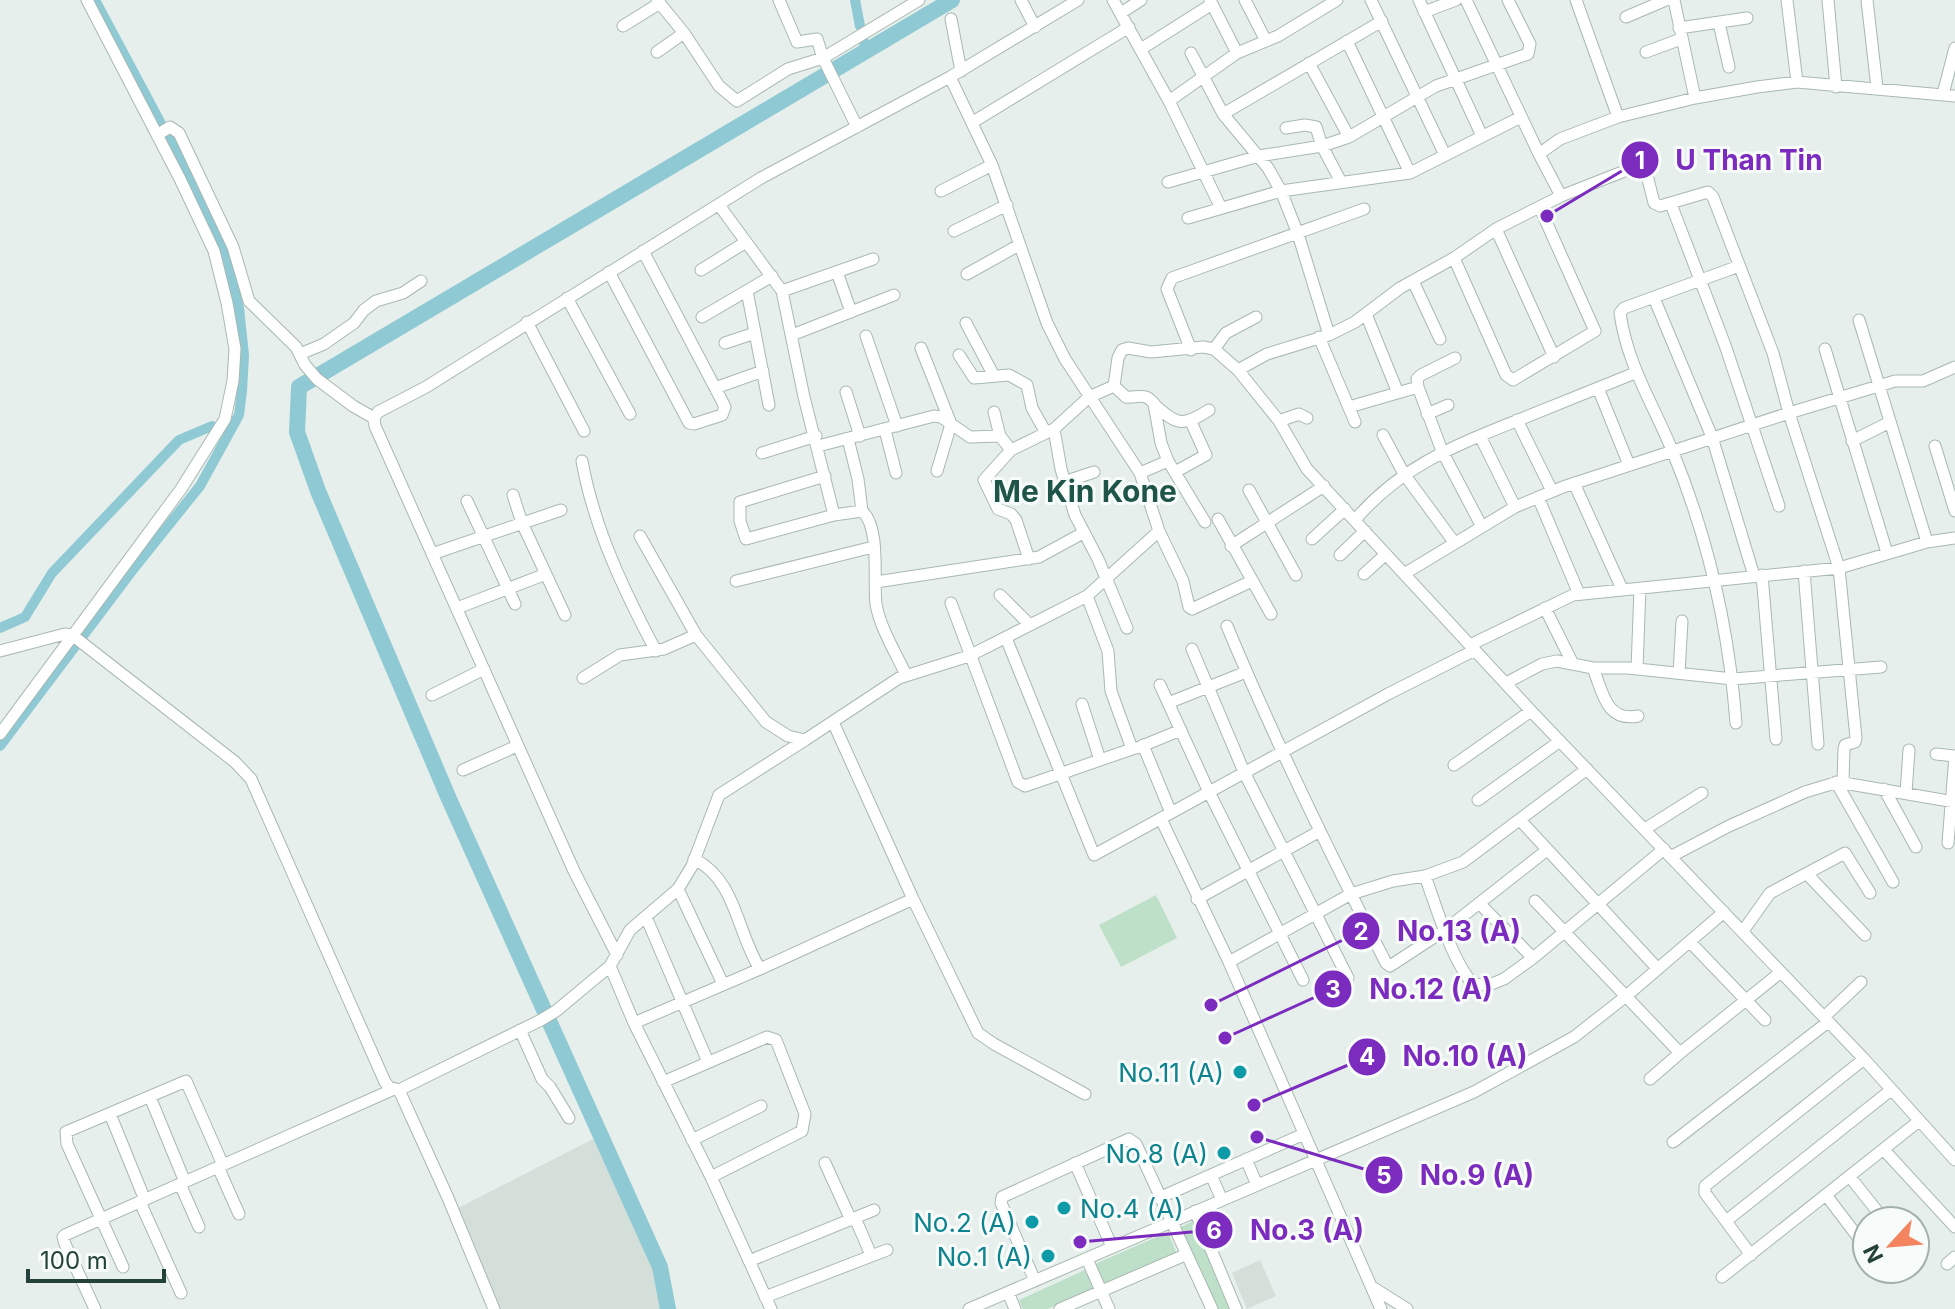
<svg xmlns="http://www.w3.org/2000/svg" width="1955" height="1309" font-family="Inter,sans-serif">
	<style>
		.built { fill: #d4dfda }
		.green { fill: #bfe0c8 }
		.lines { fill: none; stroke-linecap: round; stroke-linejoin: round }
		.canal { stroke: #8ec9d4; stroke-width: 10 }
		.river { stroke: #8ec9d4; stroke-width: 16 }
		.minor-casing { stroke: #a8b8b2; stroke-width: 13 }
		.minor { stroke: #fff; stroke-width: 11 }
		.culture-dot { fill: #0f9aa8; stroke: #f7fbf9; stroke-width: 3 }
		.labels { text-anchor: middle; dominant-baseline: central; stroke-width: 6; stroke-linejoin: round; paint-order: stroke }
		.culture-label { font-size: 26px; fill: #0d838f; stroke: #f7fbf9; text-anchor: end }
		.quarter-label { font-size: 30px; font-weight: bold; fill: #1f5548; stroke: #f7fbf9 }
		.leader { fill: none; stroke: #7b2cbf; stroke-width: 3 }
		.callout-dot { fill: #7b2cbf; stroke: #f7fbf9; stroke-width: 3 }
		.mark-label { font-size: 24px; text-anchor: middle; font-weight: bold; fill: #fff }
		.callout-label { font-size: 28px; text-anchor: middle; font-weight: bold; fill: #7b2cbf; stroke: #f7fbf9; stroke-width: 6; stroke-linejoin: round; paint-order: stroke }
	</style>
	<rect width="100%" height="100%" fill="#e6efeb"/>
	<!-- built -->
	<path class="built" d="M595 1138 672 1309H499L456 1209Z
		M1260 1260 1276 1296 1247 1309 1232 1273Z"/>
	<!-- green -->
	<path class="green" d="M1156 895 1177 938 1121 967 1099 925Z
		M1195 1220 1236 1309H1213L1177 1229Z
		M1168 1232 1177 1254 1104 1285 1095 1264Z
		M1087 1269 1095 1288 1048 1309H1023L1019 1300Z"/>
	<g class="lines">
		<!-- canal -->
		<path class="canal" d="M855 0 860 26
			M864 42 866 51
			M0 628 25 617 52 573 179 440 212 426
			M0 746 135 567 200 486 239 415 242 391 244 355 239 308 227 261 204 204 95 0"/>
		<!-- river -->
		<path class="river" d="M668 1309 660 1267 449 799 318 491 297 432 299 387 952 0"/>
		<!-- minor casing -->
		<g class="minor-casing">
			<path id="minor" d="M657 0 684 33 719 86 737 101 788 69 823 58 919 0
				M779 0 797 42 817 39 823 58 857 127
				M1021 0 1035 27
				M1113 0 1169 101 1221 208
				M1210 0 1237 53
				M1245 0 1266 41
				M1371 0 1445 155
				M1419 0 1482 136
				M1466 0 1539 154
				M1576 0 1618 117
				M1674 0 1695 98
				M1787 0 1797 82
				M1828 0 1836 87
				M1867 0 1877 88
				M1424 12 1456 0
				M1121 13 1141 0
				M1626 17 1666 0
				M951 19 961 71
				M1719 23 1729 67
				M623 26 660 3
				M1679 28 1747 18
				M1347 41 1410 173
				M1141 49 1212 4
				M657 52 684 33
				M1646 52 1681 39
				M1191 53 1223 114 1268 168 1281 191 1298 234 1329 335
				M1309 63 1349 137
				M950 77 992 165 1047 323 1065 359 1140 473 1159 531 1183 581 1189 607 1192 609 1252 581
				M1943 94 1955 48
				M1169 101 1237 53 1278 36 1337 0
				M1223 114 1382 21
				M973 122 1129 27
				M1286 128 1305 125 1316 127 1322 146 1341 182
				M157 135 170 127 179 133 233 247 249 301 296 347 305 365 317 379 353 406 374 418
				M1168 182 1259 156 1322 146 1349 137 1436 86 1528 54 1530 44 1508 0
				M941 191 992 165
				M1561 196 1640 165 1646 171 1654 203 1660 206 1708 192 1713 197 1773 353 1789 413 1839 568 1856 738 1855 742 1845 745 1844 749 1843 782
				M1671 204 1725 345 1779 506
				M719 205 782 291 804 397 834 515
				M1188 218 1281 191 1410 173 1519 118
				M1496 229 1554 357
				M954 231 1007 205
				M1454 258 1506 375 1513 380 1595 331 1540 208
				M701 270 746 242
				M609 272 689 423 694 424 722 415 725 407 721 399 643 251
				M837 272 851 312
				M967 274 1019 245
				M1413 281 1440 339
				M747 291 769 405
				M782 291 873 259
				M567 298 630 414
				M1654 298 1712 437 1754 576
				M1366 314 1398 393
				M702 317 772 276
				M1859 320 1927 542
				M527 322 584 431
				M966 323 994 376
				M792 335 894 295
				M866 336 897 426
				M1319 337 1355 422
				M725 343 755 333
				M921 348 951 424 937 471
				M1214 349 1226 333 1256 317
				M1825 349 1887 553
				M1191 350 1167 289 1172 278 1364 209
				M300 354 324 344 354 323 364 310 376 301 403 293 421 281
				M959 355 974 378 1009 375 1027 385 1032 408 1046 433
				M1455 358 1421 375 1417 379 1418 387 1442 451 1482 527
				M1238 370 1267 354 1329 335 1355 322 1400 288 1454 258 1496 229 1561 196 1539 154 1560 139 1618 117 1695 98 1757 87 1797 82 1955 96
				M1114 386 1126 397C1132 398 1140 395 1146 397 1149 398 1154 403 1156 406 1178 426 1184 426 1209 410
				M715 388 763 371
				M1598 388 1629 465
				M846 392 860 436
				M1154 404 1161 443 1168 461 1205 522
				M1349 407 1418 387
				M994 412 1000 436 1011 450
				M1427 414 1448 405
				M374 418 378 412 426 387 761 178 950 77 1078 0
				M374 418 375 426 574 871 617 955
				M1517 420 1552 491
				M1279 421 1299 414 1307 418
				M885 430 896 473
				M1383 435 1404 474 1454 542
				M1480 436 1515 507
				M848 439 858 479 862 511
				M1852 441 1890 422
				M818 446 934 416 941 417 970 437 1000 436
				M1935 446 1955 511
				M762 453 816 436
				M582 461C594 528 624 591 656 651
				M1175 472 1206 455 1191 422
				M1140 473 1168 461
				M825 476 740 502V521L746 539 834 515 862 511C881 528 873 580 876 604 880 628 896 653 906 675
				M1064 482 1094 472
				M1574 483 1622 589
				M1249 490 1296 575
				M513 495 522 523 565 615
				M1538 497 1579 594
				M467 501 515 604
				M1218 519 1271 614
				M1355 520C1400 467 1454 446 1516 421 1556 405 1595 389 1635 373
				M640 536 696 635 766 722 788 736 805 740 899 678 969 656 1087 596 1159 531
				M1312 539 1345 509
				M1231 546 1324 486
				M432 554 561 510
				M1340 555 1365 531
				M1029 559 1016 520 1011 514 998 509 984 480 1011 450 1054 429
				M1804 571 1818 744
				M1364 574 1386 554
				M1404 574 1515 507 1563 487 1789 413 1895 381H1923L1955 367
				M1762 575 1776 739
				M736 581 873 547
				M876 582 1039 557 1083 533
				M1000 595 1030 625
				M951 603 1018 782 1025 786 1132 749 1111 691 1108 651 1087 596
				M457 608 546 574
				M1545 608 1572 662
				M1227 626C1275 741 1329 852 1386 963L1390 966 1445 930 1547 850
				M1127 628 1098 559 1075 515 1061 469 1054 429 1089 397 1114 386 1118 358 1122 350 1128 348 1151 352 1203 347 1214 349 1238 370 1279 421 1307 469 1531 711 1864 1059 1955 1160
				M1006 638 1094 855 1388 694 1475 650
				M1470 645 1573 595 1839 568 1927 542 1955 538
				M1192 649 1244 772 1348 978
				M0 651 65 634 72 635 235 762 251 779 385 1082 389 1087 399 1090 448 1198 494 1309
				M1593 668C1603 693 1606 722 1638 716
				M1637 669 1640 588
				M1679 673 1682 621
				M583 678 620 655 664 649 696 635
				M1506 683 1542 664 1557 661 1593 668H1628L1733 679 1881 667
				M1160 685 1209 792 1303 980
				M432 695 484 669
				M1168 703 1246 672
				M1082 704 1100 760
				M833 722 913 899 978 1033 994 1044 1085 1094
				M1736 723C1729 630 1708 537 1672 450 1653 404 1627 364 1620 313L1624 308 1739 266
				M0 734 181 489 225 419 233 381 235 349 227 303 214 251 180 179 87 0
				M1143 745 1171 813
				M1137 748 1181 730
				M1936 754 1955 756
				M1454 765 1531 711
				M463 770 517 746
				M1836 782 1893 882
				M1884 789 1916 847
				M1906 793 1909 750
				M1478 800 1560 741
				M1161 819 1229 962 1381 1309
				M1520 820 1658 969
				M1645 829 1702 793
				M1948 843 1955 756
				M1672 856 1729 826 1805 792 1838 782 1955 802
				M1807 874 1865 935
				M1425 876C1436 906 1452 961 1473 984L1489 985 1504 979 1533 958 1664 849
				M678 889 723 984
				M1197 899 1320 831
				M1535 901 1680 1053 1781 972
				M1479 903 1533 958
				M646 917 708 1062
				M1743 931 1770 893 1845 853 1870 893
				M1690 942 1765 1020
				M1229 962 1351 894 1393 881 1425 876 1463 862 1587 769
				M610 966 634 1023 711 1177 771 1309
				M760 969 913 899
				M1824 1017 1861 982
				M634 1023 760 969C737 933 736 879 694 859
				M520 1030 542 1079 550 1087 569 1118
				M1650 1079 1680 1053
				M663 1082 767 1037 776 1040 805 1114 802 1131 711 1177
				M399 1090 541 1020 556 1011 610 966 630 930 678 889 692 866 719 795 805 740
				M150 1097 185 1182
				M110 1114 145 1200
				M692 1140 761 1106
				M1673 1142 1828 1022
				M1884 1150 1955 1227
				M1246 1159 1257 1185
				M825 1163 851 1220
				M1075 1163 1112 1247
				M218 1167 239 1214
				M1211 1175 1222 1200
				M1850 1177 1885 1221
				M180 1184 199 1227
				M1826 1195 1864 1245
				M1159 1198 1304 1134
				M140 1202 181 1293
				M1195 1211 1236 1309
				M855 1218 871 1255
				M1726 1221 1891 1090
				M1751 1255 1705 1193V1186L1864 1059
				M1087 1259 1109 1309
				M749 1261 874 1210
				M1947 1264 1955 1257
				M123 1267 67 1144 66 1132 186 1081 223 1165
				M1722 1277 1919 1121
				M1035 1281 1001 1203 1002 1197 1129 1139 1136 1144 1212 1309
				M1372 1287 1407 1309
				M1008 1292 1015 1309
				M765 1297 887 1250
				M95 1309 65 1244 63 1237 65 1235 394 1089
				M969 1309 1474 1092 1574 1037 1625 997 1724 912
				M1060 1309 1185 1255"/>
		</g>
		<!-- minor -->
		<use href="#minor" class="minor"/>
	</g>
	<!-- markers -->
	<g class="culture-dot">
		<circle cx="1240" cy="1072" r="8"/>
		<circle cx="1224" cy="1153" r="8"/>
		<circle cx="1064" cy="1208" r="8"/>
		<circle cx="1032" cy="1222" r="8"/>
		<circle cx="1048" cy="1256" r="8"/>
	</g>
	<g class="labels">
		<!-- culture labels -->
		<g class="culture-label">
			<text x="1224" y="1072">No.11 (A)</text>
			<text x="1208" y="1153">No.8 (A)</text>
			<text x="1080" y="1208" text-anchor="start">No.4 (A)</text>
			<text x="1016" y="1222">No.2 (A)</text>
			<text x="1032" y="1256">No.1 (A)</text>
		</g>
		<!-- quarter labels -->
		<g class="quarter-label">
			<text x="1085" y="491">Me Kin Kone</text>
		</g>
	</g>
	<!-- callouts -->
	<path class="leader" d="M1547 216L1640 160M1211 1005L1361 931M1225 1038L1333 989M1254 1105L1367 1057M1257 1137L1384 1175M1080 1242L1214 1230"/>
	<g class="callout-dot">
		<circle cx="1547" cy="216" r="8"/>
		<circle cx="1211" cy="1005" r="8"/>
		<circle cx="1225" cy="1038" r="8"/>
		<circle cx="1254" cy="1105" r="8"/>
		<circle cx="1257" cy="1137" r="8"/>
		<circle cx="1080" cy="1242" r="8"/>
		<circle cx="1640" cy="160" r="20"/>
		<circle cx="1361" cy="931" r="20"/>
		<circle cx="1333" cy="989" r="20"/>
		<circle cx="1367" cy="1057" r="20"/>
		<circle cx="1384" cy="1175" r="20"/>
		<circle cx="1214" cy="1230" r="20"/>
	</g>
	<g class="mark-label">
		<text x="1640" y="169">1</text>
		<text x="1361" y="940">2</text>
		<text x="1333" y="998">3</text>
		<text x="1367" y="1065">4</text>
		<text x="1384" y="1184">5</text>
		<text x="1214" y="1239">6</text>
	</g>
	<g class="callout-label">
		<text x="1749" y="170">U Than Tin</text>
		<text x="1459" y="941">No.13 (A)</text>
		<text x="1431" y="999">No.12 (A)</text>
		<text x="1465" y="1066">No.10 (A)</text>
		<text x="1477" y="1185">No.9 (A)</text>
		<text x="1307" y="1240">No.3 (A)</text>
	</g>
	<!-- north arrow -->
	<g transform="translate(1891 1245) rotate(244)"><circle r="38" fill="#f7fbf9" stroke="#a3b1ad" stroke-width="2"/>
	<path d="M0-6L14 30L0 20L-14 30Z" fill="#f4845f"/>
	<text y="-12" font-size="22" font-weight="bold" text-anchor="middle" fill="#24423a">N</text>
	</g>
	<!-- scale -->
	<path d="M28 1269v12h136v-12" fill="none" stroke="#24423a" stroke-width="4"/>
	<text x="40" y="1269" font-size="24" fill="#24423a" stroke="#f7fbf9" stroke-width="6" paint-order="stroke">100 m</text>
</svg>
